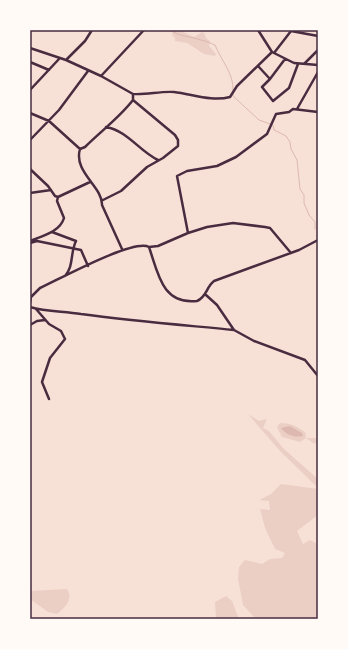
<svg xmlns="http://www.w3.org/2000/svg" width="348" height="649" font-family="'Open Sans',sans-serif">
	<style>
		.green { fill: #ebcfc5 }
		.water { fill: #dcb8b0 }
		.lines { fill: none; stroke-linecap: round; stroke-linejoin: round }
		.stream { stroke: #dcb8b0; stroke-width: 1 }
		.minor { stroke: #4a2c40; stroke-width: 2.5 }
		.neatline { fill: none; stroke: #4a2c40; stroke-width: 1.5 }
	</style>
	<rect width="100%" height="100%" fill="#f7e1d7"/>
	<!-- green -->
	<path class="green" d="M173 30 181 31 194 37 202 32 204 33 207 39 210 41 209 46 216 54 215 56 204 54 187 43 175 41V38L172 35Z
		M248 414 259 421 267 419 263 428 269 431 284 449 318 479V488L280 451Z
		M280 423C291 423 296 426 305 432L306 438H318V444L313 443 306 438 300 442 282 437 277 427Z
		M281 484 318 489V515L297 531 303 544 310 540 318 544V619H256L243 605 238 579 239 567 245 560 262 564 270 559 282 558 285 553 275 549 265 528 260 509 270 510 269 501 259 500 271 494Z
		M67 589C74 599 65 608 57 614L48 612 30 599V591Z
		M226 596 232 601 239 619H216L215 602Z"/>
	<!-- water -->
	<path class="water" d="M290 426 302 433 303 436C295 438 286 435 281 428Z"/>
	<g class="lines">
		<!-- stream -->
		<path class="stream" d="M170 30C180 37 190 36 201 40 206 41 210 43 215 45 221 60 234 74 233 90
			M233 93V96L259 120 273 125 274 130 286 136 290 142 291 149 297 160 300 189 304 195V203L309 215 315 222V229"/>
		<!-- minor -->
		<path class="minor" d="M258 30 272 52 294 63 318 65
			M30 48 66 60 101 76 133 94V100C119 118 101 131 85 147L80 149 49 121 30 113
			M274 53 291 31 318 36
			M285 59 270 79 262 87 273 101 289 88 298 64
			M66 60 85 41 92 30
			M30 62 49 70
			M304 64 318 50
			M258 66 270 79
			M101 76 144 30
			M30 90 59 59
			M133 94C147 95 160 91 174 92 192 94 212 102 230 97L237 86 272 52
			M297 109 318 72
			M106 127C128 131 139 151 158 160
			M30 140 59 110 88 71
			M80 149C73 172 103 187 102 205L122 249
			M30 169 48 186 55 196 58 197
			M30 193 51 190
			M103 200 121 191 147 167 163 158 178 146V140L175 135 133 100
			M52 232 76 241C70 253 74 266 65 276
			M188 233 207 227 233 223 265 227 270 228 291 253
			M30 241C42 236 60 232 64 218L57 201 58 197 90 182
			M30 243 37 241 81 250 88 266
			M149 247 158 246 188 233 177 176 187 171 217 166 236 157 267 134 276 114 289 112 293 109 318 112
			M206 295 217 305 234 330 254 341 305 360 318 376
			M30 298 40 288C58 280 134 238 149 247 158 273 162 305 197 301 207 297 206 287 214 281L299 250 318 240
			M30 303 31 297
			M30 307C47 312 64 311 81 314 132 321 183 325 234 330
			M36 309 49 324 61 331 65 339 50 358 42 382 49 399
			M30 325 37 321 45 320"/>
	</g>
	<!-- border -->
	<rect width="348" height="649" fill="none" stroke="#fffaf5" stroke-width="62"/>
	<rect x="31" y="31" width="286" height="587" class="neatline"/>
</svg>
